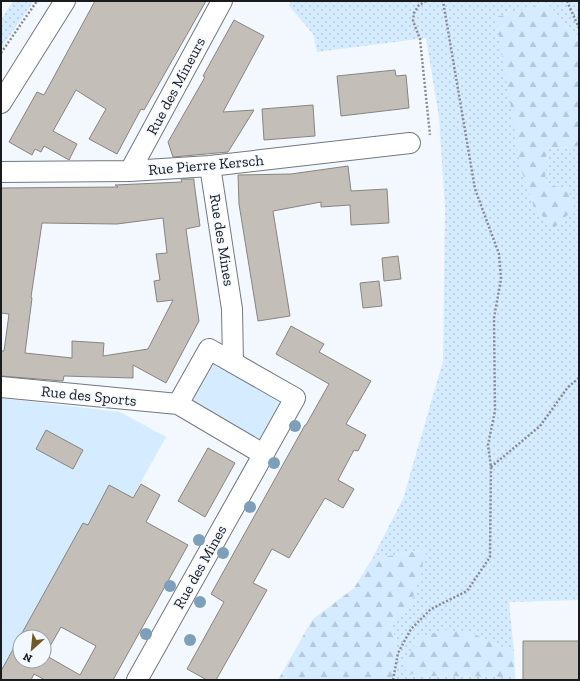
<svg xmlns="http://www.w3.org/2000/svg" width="580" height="681" font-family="'Zilla Slab',serif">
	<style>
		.grass { fill: url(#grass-dots) }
		.forest { fill: url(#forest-firs) }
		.green { fill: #d5ebff }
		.building { fill: #c3bfb8; stroke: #88857e; fill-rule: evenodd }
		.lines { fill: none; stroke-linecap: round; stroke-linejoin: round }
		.minor-casing { stroke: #73797e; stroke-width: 22 }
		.path { stroke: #888c90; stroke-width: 2.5; stroke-dasharray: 2 2; stroke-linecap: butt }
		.minor { stroke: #fff; stroke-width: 20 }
		.tree { fill: #7e9fba }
		.labels { text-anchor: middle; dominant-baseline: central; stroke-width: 3; stroke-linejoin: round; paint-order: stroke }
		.street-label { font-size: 15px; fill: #191b1d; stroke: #f2f8fe }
	</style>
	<defs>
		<pattern id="grass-dots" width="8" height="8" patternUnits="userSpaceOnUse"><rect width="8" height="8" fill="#d5ebff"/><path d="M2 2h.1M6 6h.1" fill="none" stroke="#b6c9da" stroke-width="1.8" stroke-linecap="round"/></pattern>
		<pattern id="forest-firs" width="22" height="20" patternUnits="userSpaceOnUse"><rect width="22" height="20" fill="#d5ebff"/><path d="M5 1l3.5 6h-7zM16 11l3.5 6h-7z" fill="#b6c9da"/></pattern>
	</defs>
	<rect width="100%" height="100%" fill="#f2f8fe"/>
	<!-- grass -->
	<path class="grass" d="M13 1H34L1 48V20Z
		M291 1H579V41L547 3 496 17 545 185 547 149 579 146V600L509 602 514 653 470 632 407 673 428 676 515 677V680H393L398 653 391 622 412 602 426 549 372 559 403 499 443 361 445 207 439 117 426 38 317 52 313 34 289 6Z"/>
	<!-- forest -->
	<path class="forest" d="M547 3 579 41V146L547 149 545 185 567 188 575 208 554 228 534 207 521 169 496 17Z
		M427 549 412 602 391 622 398 653 393 680H278L312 620 354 588 372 559Z
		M442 630 470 632 514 653 515 677 428 676 407 673 404 663 418 639Z"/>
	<!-- green -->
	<path class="green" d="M212 360 284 402 260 443 189 401Z
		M1 398 120 412 166 437 44 656V637H20V661H41L31 680H1Z"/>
	<!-- building -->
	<path class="building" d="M95 1H206L144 110 141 109 117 154 89 139 106 109 76 90 53 131 77 144 69 160 44 146 41 152 35 149 32 155 9 142 37 92 44 95Z
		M234 20 264 36 223 112 254 110 228 152 173 157 168 142 205 77 203 76Z
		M395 70 396 76 406 75 409 108 341 116 337 76Z
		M313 105 315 136 264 140 262 109Z
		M348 166 351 191 387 189 389 223 351 225 350 205 321 207V202L273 211 290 316 258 321 239 204 238 175 291 174Z
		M181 179H194V182L200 226 186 229 199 321 166 383 133 365V378L64 376 63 381 1 376V351H4L9 314 1 313V188L118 187 115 185 182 182ZM163 218 167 253 156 254 160 280 154 281 157 302 173 300 148 349 103 356 104 343 72 341V358L25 353 32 298 31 297 42 223 117 224Z
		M398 256 401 279 384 281 382 258Z
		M379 281 382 306 363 308 360 283Z
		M291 326 324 344 319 352 371 381 346 424 366 435 358 451 354 450 338 480 354 489 343 508 325 498 289 558 272 549 253 583 267 590 216 680H207L187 669 224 602 211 594 305 425H306L329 384 276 354Z
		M46 430 83 450 73 469 36 449Z
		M208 448 235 463 205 517 178 501Z
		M141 484 160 495 146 522 188 545 113 680H45L34 674 31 680H1V671L83 523 88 525 109 485 133 498ZM61 627 96 646 80 675 45 655ZM20 637H44V661H20Z
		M523 641H579V680H523Z"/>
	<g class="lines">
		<!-- minor casing -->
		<g class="minor-casing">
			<path id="minor" d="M1 103 65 1
				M210 166 232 309 233 363
				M130 171 222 1
				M1 172 130 171 210 166 410 143
				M1 387 178 404 263 454
				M137 680 295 398 209 349 178 404"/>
		</g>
		<!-- path -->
		<path class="path" d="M426 1 419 5 414 13 413 21 420 39 430 135
			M567 1 579 28
			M1 53 37 1
			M491 467 540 426 568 387 579 378
			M393 680 398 653 411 629 431 609 467 591 490 557 491 467 488 445 495 411 494 318 501 279 499 254 475 189 443 1"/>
		<!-- minor -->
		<use href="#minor" class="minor"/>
	</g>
	<!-- trees -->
	<g class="tree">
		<circle cx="295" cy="426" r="6"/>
		<circle cx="274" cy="463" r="6"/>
		<circle cx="250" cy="507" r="6"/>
		<circle cx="199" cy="540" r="6"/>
		<circle cx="223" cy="553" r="6"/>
		<circle cx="170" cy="586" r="6"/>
		<circle cx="200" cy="602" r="6"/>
		<circle cx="146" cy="634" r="6"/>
		<circle cx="190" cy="640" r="6"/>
	</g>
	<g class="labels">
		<!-- street labels -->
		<g class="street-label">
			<text transform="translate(176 86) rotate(-62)">Rue des Mineurs</text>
			<text transform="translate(206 165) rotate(-5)">Rue Pierre Kersch</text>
			<text transform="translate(222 240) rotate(81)">Rue des Mines</text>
			<text transform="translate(89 396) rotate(6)">Rue des Sports</text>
			<text transform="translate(200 567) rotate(-61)">Rue des Mines</text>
		</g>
	</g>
	<!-- border -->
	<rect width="580" height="681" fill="none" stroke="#191b1d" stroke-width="4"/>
	<!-- north arrow -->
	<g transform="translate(32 649) rotate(207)"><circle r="19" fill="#f2f8fe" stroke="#9ba0a4"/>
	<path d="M0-3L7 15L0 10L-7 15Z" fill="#72592a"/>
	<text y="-6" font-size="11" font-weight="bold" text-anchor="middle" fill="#191b1d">N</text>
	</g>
</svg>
